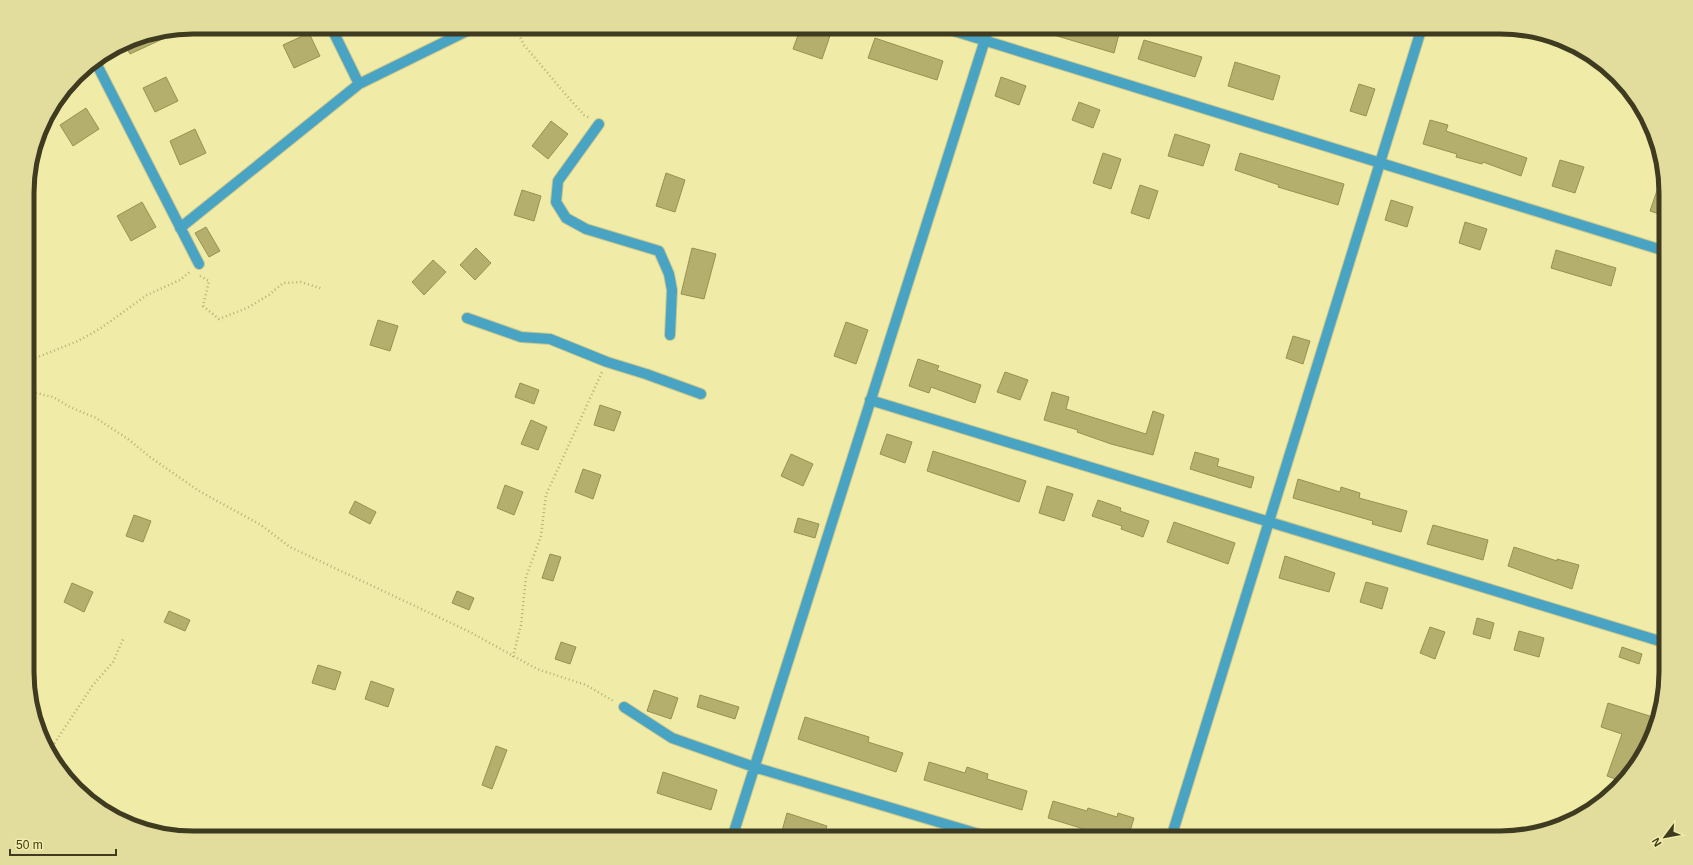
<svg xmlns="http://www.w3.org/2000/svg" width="1693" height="865" font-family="Arial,sans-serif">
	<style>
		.building { fill: #b5af6e; stroke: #979251 }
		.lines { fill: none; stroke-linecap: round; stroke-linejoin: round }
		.minor-casing { stroke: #ccc88c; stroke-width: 12 }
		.path { stroke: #b5b07a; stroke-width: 2.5; stroke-dasharray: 1 3; stroke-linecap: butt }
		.minor { stroke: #49a4c4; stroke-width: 10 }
		.rim { fill: none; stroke: #3e3b20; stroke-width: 5 }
	</style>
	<rect width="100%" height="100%" fill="#f0eba7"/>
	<!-- building -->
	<path class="building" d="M801 27H833L822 59 793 49Z
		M1037 27H1096L1119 34 1114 53 1037 30Z
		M168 32 169 36 130 54 124 43 130 40Z
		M309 33 320 56 294 68 283 45Z
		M875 38 943 61 937 80 868 58Z
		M1144 40 1202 57 1195 77 1138 59Z
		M1235 62 1280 76 1273 100 1228 86Z
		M166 77 178 101 155 112 143 88Z
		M1001 77 1026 86 1019 105 995 96Z
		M1359 84 1375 89 1366 116 1350 111Z
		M1079 102 1100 110 1093 128 1072 120Z
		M86 108 99 129 73 146 60 125Z
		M1430 120 1448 125 1446 131 1527 158 1521 176 1483 162 1482 164 1456 157 1457 154 1423 144Z
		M551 121 568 134 548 159 532 146Z
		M195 129 206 153 180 165 170 141Z
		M1175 134 1210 145 1203 166 1168 156Z
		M1103 153 1121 159 1111 189 1093 183Z
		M1240 153 1344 184 1338 205 1278 187 1279 185 1235 170Z
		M1560 160 1584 167 1575 193 1552 186Z
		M666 173 685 180 675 212 656 206Z
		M1663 173H1665V216L1650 211Z
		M1140 185 1158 191 1149 219 1131 213Z
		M522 190 541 196 534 221 514 215Z
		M1391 200 1413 207 1407 227 1385 220Z
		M142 202 156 227 131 241 117 216Z
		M1465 222 1487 229 1480 250 1459 243Z
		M206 227 220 251 209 257 195 233Z
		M476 248 491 263 475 280 460 265Z
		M692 248 716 254 704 299 681 294Z
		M1556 250 1616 268 1611 286 1551 268Z
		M433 260 446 272 424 295 412 282Z
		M378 320 398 326 390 351 370 345Z
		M846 322 868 330 856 364 834 356Z
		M1293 336 1310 341 1303 364 1286 358Z
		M918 359 939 366 937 370 981 385 975 403 931 387 929 393 909 386Z
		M1005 372 1028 380 1020 400 997 392Z
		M520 383 539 390 534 404 515 397Z
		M1052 392 1069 397 1066 409 1146 434 1153 411 1164 415 1153 455 1111 444 1077 432 1078 430 1044 420Z
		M600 405 621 412 614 431 594 425Z
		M531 420 547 427 538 450 521 444Z
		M887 434 912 442 905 463 880 454Z
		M933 451 1026 481 1019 502 927 471Z
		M1195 452 1219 459 1217 466 1254 477 1251 488 1190 469Z
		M791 454 813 464 803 486 781 476Z
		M583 469 601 475 593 499 575 492Z
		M1298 479 1340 492 1341 487 1360 493 1359 498 1407 511 1401 532 1372 524 1373 521 1293 498Z
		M505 485 523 492 514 515 497 508Z
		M1047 486 1073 494 1064 521 1039 513Z
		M1098 500 1121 508 1120 511 1149 521 1143 537 1121 529 1122 526 1092 516Z
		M355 501 376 512 370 524 349 513Z
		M134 515 151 521 143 542 126 536Z
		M798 518 819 524 815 538 794 532Z
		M1174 522 1235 543 1228 564 1167 542Z
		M1433 525 1488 540 1483 560 1427 544Z
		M1514 547 1557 561V559L1579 565 1572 589 1508 566Z
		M550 554 561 557 553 581 542 578Z
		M1285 556 1335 573 1329 592 1279 578Z
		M1366 582 1388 588 1382 609 1360 602Z
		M72 583 93 592 84 612 64 602Z
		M457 591 474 598 469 610 452 603Z
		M169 611 190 620 185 631 164 622Z
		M1477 618 1494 623 1490 639 1473 634Z
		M1430 627 1445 632 1435 659 1420 653Z
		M1519 631 1544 638 1539 657 1514 650Z
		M561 642 576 647 570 664 555 659Z
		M1622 647 1642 654 1639 664 1619 657Z
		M318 665 341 672 335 690 312 683Z
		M371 681 394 689 388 707 365 699Z
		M654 690 678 698 671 719 647 711Z
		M700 695 739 707 735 719 697 707Z
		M1608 703 1653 717 1640 759 1624 782 1607 776 1622 734 1601 727Z
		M805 717 869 737 868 742 903 753 896 772 798 739Z
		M496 746 507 750 492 789 482 785Z
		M929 762 965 773 967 767 988 774 987 779 1027 791 1022 810 924 780Z
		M663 772 717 790 711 810 657 793Z
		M1053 801 1087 811 1088 808 1117 817 1118 813 1134 818 1128 838H1113L1048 818Z
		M787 813 827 826 823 838H804L782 831Z"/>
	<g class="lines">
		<!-- minor casing -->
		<g class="minor-casing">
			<path id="minor" d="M331 27 359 84
				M941 27 1665 251
				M95 61 199 264
				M599 124 558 181 556 202 566 218 586 229 659 251 669 274 672 290 670 335
				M180 228 359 84 475 27
				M467 318 521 337 550 339 607 362 646 374 701 394
				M870 400 1666 643
				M624 707 672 738 754 767 992 838
				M732 838 989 27
				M1171 838 1422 27"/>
		</g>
		<!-- path -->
		<path class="path" d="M515 27 524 45 567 96 584 115 590 118
			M200 276 209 281 203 306 219 319 247 308 269 295 283 283 301 282 323 289
			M28 361 78 341 101 328 147 295 180 280 191 271
			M28 391 53 397 70 407 96 418 128 439 150 457 199 491 261 525 290 547 470 632 537 669 586 685 615 702
			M513 657 521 625 526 577 541 536 546 495 602 372
			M50 750 93 685 113 662 124 637"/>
		<!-- minor -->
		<use href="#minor" class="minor"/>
	</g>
	<!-- crop -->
	<path d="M0 0H1693V865H0ZM193 34H1500A159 159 0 0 1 1659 193V672A159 159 0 0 1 1500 831H193A159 159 0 0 1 34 672V193A159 159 0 0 1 193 34Z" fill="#e2dd9c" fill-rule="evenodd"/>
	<path class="rim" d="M193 34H1500A159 159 0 0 1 1659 193V672A159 159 0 0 1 1500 831H193A159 159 0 0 1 34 672V193A159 159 0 0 1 193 34Z"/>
	<!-- north arrow -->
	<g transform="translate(1665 837) rotate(238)" stroke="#f0eba7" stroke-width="3" paint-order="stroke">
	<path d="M0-3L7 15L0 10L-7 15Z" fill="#3e3b20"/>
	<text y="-6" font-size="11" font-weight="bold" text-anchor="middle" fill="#3e3b20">N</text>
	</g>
	<!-- scale -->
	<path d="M10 849v6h106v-6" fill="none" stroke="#3e3b20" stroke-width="2"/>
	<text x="16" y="849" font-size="12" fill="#3e3b20" stroke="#f0eba7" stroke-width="3" paint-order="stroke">50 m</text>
</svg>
